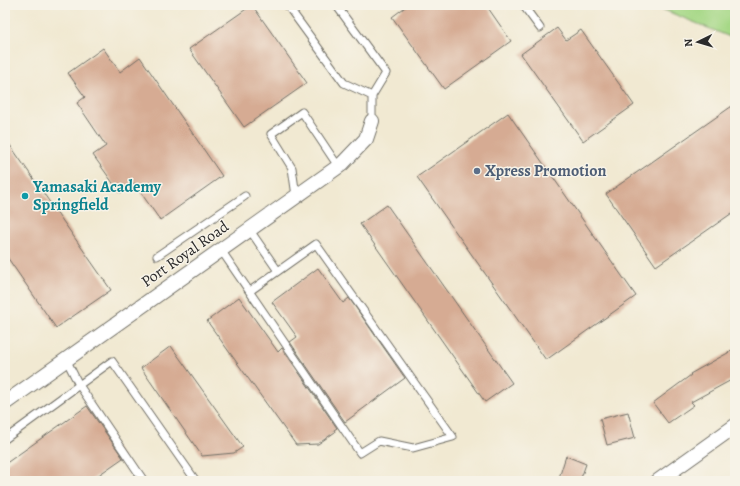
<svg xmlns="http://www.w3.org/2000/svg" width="740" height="486" font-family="Alegreya,serif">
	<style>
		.green { fill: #a6d886; stroke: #688258 }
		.building { fill: #d6ab93 }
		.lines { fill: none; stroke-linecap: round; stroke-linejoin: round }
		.service-casing { stroke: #706e65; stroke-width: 9 }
		.minor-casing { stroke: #706e65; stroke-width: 16 }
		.service { stroke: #fff; stroke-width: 7 }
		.minor { stroke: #fff; stroke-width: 14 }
		.service-dot { fill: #5c6f8a; stroke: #f7f3e8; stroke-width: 1.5 }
		.culture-dot { fill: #0f9aa8; stroke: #f7f3e8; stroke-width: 1.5 }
		.labels { text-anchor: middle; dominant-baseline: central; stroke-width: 3; stroke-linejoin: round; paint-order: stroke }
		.service-label { font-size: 16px; font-weight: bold; fill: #4e5e75; stroke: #f7f3e8; text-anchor: start }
		.culture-label { font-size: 16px; font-weight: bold; fill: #0d838f; stroke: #f7f3e8; text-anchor: start }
		.street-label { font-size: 16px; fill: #2b2b2b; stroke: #f7f3e8 }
	</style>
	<rect width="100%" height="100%" fill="#f7f3e8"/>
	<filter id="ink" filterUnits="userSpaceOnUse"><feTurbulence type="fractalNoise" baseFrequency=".025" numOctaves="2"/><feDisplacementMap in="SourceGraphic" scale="8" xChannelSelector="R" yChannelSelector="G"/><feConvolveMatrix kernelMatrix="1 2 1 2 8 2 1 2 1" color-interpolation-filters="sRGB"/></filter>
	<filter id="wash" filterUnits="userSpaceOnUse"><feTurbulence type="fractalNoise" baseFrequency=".012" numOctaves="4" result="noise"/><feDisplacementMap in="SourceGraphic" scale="16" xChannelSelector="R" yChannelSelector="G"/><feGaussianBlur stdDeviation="0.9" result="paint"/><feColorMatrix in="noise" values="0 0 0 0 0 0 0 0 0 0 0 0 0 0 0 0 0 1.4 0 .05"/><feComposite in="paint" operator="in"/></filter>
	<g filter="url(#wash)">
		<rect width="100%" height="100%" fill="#f1e9d2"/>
		<!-- green -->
		<path class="green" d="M629 5H735V39L664 10Z"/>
		<g id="blocks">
			<!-- building -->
			<path class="building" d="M252 5 307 83 244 127 189 49Z
				M408 5H486L511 41 444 89 392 17Z
				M557 28 566 40 581 30 634 105 583 141 521 54Z
				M103 48 120 72 140 57 222 176 160 220 134 183 120 193 93 155 106 146 77 103 85 97 68 73Z
				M735 104V211L656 266 606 194Z
				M508 113 636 296 546 360 417 177Z
				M5 138 111 290 56 328 5 254Z
				M387 205 512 383 485 402 360 224Z
				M318 268 343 303 349 298 405 378 345 422 290 342 297 337 272 302Z
				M239 297 278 352 282 348 337 428 334 430 335 432 318 444 296 445 207 321Z
				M171 346 243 447 234 453 202 456 141 368Z
				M735 349V378L691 402 694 405 668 423 653 403 691 375 690 374Z
				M87 406 123 458 90 481H5V464Z
				M628 412 635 438 607 445 600 419Z
				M566 456 586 464 580 481H558Z"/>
		</g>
	</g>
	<g filter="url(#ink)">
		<use href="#blocks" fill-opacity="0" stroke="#706e65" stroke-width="1"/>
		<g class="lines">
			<!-- service casing -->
			<g class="service-casing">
				<path id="service" d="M287 5 344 83 372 96V121
					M336 5 386 73 372 96
					M523 5 540 28
					M296 196 292 168 271 134 302 112 338 166
					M249 229 278 271
					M221 250 360 453 379 441 413 448 453 437 316 244 250 291
					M157 256 245 196
					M66 359 79 385 144 481
					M5 439 112 361 196 481"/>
			</g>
			<!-- minor casing -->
			<g class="minor-casing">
				<path id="minor" d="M5 403 342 164 366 139 372 121
					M658 481 735 426"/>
			</g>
			<!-- service -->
			<use href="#service" class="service"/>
			<!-- minor -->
			<use href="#minor" class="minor"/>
		</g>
	</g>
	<!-- markers -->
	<circle class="service-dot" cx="477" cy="171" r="4"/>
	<circle class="culture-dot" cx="25" cy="196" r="4"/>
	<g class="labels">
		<!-- service labels -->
		<g class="service-label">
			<text x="485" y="171">Xpress Promotion</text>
		</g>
		<!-- culture labels -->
		<g class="culture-label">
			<text x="33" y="187">Yamasaki Academy<tspan x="33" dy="18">Springfield</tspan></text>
		</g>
		<!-- street labels -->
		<g class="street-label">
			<text transform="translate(185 254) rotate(-35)">Port Royal Road</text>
		</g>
	</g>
	<!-- margin -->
	<rect width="740" height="486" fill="none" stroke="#f7f3e8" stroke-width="20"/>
	<!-- north arrow -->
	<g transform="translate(698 42) rotate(265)" stroke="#f7f3e8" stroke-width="3" paint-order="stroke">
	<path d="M0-3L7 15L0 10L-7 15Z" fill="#2b2b2b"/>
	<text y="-6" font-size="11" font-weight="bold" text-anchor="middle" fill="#2b2b2b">N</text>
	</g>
</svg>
